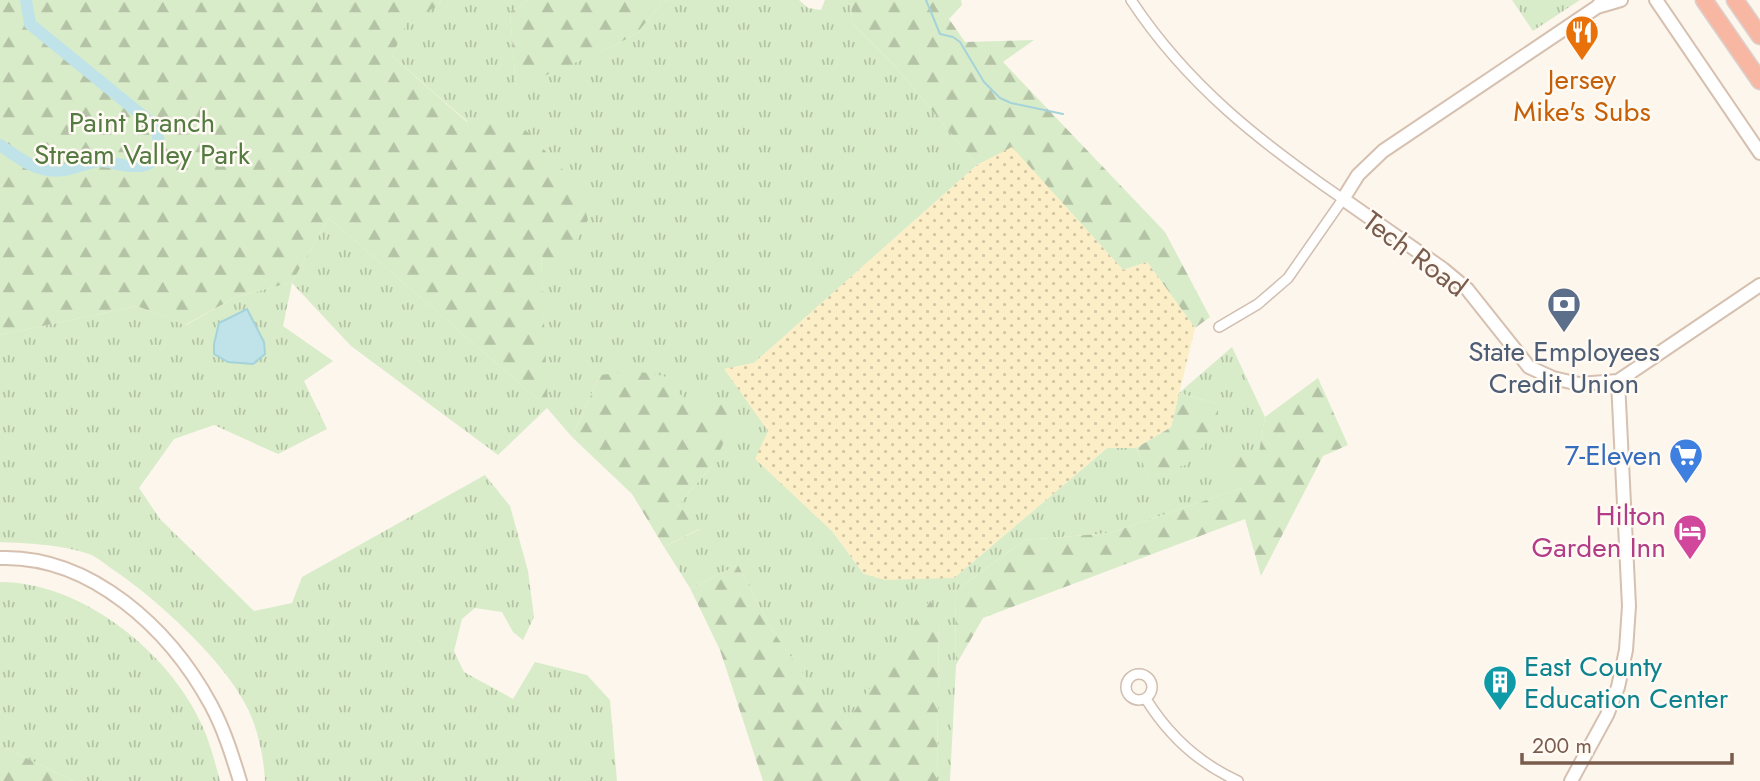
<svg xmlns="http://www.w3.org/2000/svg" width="1760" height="781" font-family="Jost,sans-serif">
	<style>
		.grass { fill: url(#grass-tufts) }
		.forest { fill: url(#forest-firs) }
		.sand { fill: url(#sand-dots) }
		.water { fill: #bfe3e8; stroke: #a5d3da; stroke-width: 2 }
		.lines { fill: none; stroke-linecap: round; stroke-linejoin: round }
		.stream { stroke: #a5d3da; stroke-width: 2 }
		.river { stroke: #bfe3e8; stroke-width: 12 }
		.street-casing { stroke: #d1beb0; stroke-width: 12 }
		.secondary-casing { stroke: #d6c0b0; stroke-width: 16 }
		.highway-casing { stroke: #dad1cd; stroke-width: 19 }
		.street { stroke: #fff; stroke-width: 9 }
		.secondary { stroke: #fff; stroke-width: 12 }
		.highway { stroke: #f7b7a3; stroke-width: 16 }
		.labels { text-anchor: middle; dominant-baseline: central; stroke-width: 5; stroke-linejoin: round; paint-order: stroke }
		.food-label { font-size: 28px; fill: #c56008; stroke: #fffaf3 }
		.park-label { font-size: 28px; fill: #537a41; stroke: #fffaf3 }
		.street-label { font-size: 28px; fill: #7a5c4d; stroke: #fffaf3 }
		.service-label { font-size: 28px; fill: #4e5e75; stroke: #fffaf3 }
		.shop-label { font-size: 28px; fill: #366cbe; stroke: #fffaf3; text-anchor: end }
		.hotel-label { font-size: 28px; fill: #b23c85; stroke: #fffaf3; text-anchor: end }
		.culture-label { font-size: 28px; fill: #0d838f; stroke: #fffaf3; text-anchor: start }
	</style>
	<defs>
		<pattern id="grass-tufts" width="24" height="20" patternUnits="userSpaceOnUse" patternTransform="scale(1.75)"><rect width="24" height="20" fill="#d8ecc9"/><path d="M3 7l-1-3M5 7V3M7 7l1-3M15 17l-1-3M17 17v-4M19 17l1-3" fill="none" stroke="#b4c2a5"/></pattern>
		<pattern id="forest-firs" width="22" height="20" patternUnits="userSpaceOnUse" patternTransform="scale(1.75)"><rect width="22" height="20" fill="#d8ecc9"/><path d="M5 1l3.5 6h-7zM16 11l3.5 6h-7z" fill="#b4c2a5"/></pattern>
		<pattern id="sand-dots" width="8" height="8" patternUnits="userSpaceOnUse" patternTransform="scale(1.75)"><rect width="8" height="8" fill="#fcefc7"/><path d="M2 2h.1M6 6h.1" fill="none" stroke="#d1c5a4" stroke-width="1.8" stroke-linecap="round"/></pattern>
	</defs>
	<rect width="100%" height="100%" fill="#fdf6ec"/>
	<!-- grass -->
	<path class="grass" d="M0 0 439 5 441 0H529L510 12 516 87 614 46 637 33 663 2 668 0H799L808 8 821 10 825 0H851L852 23 896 67 977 165 754 363 725 369 769 431 756 459 832 531 864 574 954 578 1107 448H1136L1148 474 1218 404 1179 393 1232 347 1265 417 1259 452H1224L1242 488 1110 533 1025 540 955 591 956 665 950 781H937L939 617 930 601 842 730 772 630 738 565 690 588 664 547 700 529 678 505 713 465 688 403 600 375 572 437 547 408 498 455 351 346 292 283 283 326 333 361 304 381 327 429 278 454 214 425 174 439 139 488 160 519 254 611 292 603 302 577 485 475 510 506 528 571 534 617 523 640 513 632 502 612 475 608 462 619 454 651 464 672 513 699 535 662 587 675 610 700 617 781H265C264 758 258 730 248 709 225 661 156 598 112 569 105 564 97 557 89 554 65 545 26 543 0 542V335L137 306 186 325 236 297 292 282 329 218 547 407 541 255 560 266 569 249 468 122 392 56 405 26Z
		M1512 0H1580L1533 31Z
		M0 582C82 582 169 652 202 725 210 743 215 762 220 781H73L0 745Z"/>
	<!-- forest -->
	<path class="forest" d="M0 0H441L439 5 407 23 392 56 467 122 514 118 570 177 582 198 588 220 560 267 541 256 548 408 329 218 292 282 236 297 185 325 137 306 0 335Z
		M529 0H668L663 2 637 33 614 46 516 88 510 12Z
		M851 0H961L962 5 949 19 965 42 1034 40 1003 62 1165 232 1210 317 1195 328 1147 262 1123 270 1012 148 977 165 896 67 852 23Z
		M635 371 664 376 688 403 716 396 733 423 713 465 678 505 701 528 664 547 632 494 572 437 600 375Z
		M1318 378 1348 445 1323 456 1261 576 1245 519 983 618 956 665 955 591 1025 540 1110 533 1242 488 1213 465 1224 452H1259L1265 417Z
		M1179 393 1218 404V430L1186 465 1148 474 1136 448 1171 427Z
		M738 565 772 630 842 729 930 600 939 617 937 781H763L720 650 690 588Z
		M0 745 73 781H0Z"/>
	<!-- sand -->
	<path class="sand" d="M1012 147 1123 270 1147 262 1195 328 1171 427 1136 448H1107L954 578 885 580 864 574 832 531 755 459 768 431 724 369 754 363 977 165Z"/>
	<!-- water -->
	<path class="water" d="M247 309 264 342 265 354 253 364 228 362 214 354V344L219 323Z"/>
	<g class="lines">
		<!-- stream -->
		<path class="stream" d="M926 0 940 34 953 37 960 42 984 82 1000 98 1011 103 1063 114"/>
		<!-- river -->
		<path class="river" d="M0 145C20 159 38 174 64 170 76 168 88 162 101 161 108 161 115 164 122 165 155 171 165 156 155 126L30 24 26 0"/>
		<!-- street casing -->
		<g class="street-casing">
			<path id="street" d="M1131 0C1187 85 1260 142 1343 199L1288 278 1258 304 1219 327
				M1126 687a13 13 0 1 1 26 0a13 13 0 1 1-26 0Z
				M1146 699C1169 736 1198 763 1238 781"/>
		</g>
		<!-- secondary casing -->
		<g class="secondary-casing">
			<path id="secondary" d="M1656 0 1760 153
				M1597 7 1621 0
				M1343 199 1443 269 1467 289 1529 367 1553 378 1579 384 1618 381 1760 285
				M1343 199 1358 175 1383 151 1597 7 1603 0
				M0 558C91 555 170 629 211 705 224 729 232 755 240 781
				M1571 781 1607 715 1618 687 1626 650 1629 606 1618 381"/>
		</g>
		<!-- highway casing -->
		<g class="highway-casing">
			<path id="highway" d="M1704 0 1760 81
				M1735 0 1760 36"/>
		</g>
		<!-- street -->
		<use href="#street" class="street"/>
		<!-- secondary -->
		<use href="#secondary" class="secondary"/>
		<!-- highway -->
		<use href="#highway" class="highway"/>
	</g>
	<!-- icons -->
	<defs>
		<g id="restaurant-pin" transform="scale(1.75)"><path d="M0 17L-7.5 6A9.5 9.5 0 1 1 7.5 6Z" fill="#e8710a" stroke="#fffaf3"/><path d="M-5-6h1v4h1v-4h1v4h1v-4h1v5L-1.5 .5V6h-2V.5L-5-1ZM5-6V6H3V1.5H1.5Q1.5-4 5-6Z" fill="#fff"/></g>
		<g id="bank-pin" transform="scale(1.75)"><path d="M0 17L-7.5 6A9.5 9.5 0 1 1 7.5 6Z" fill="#5c6f8a" stroke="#fffaf3"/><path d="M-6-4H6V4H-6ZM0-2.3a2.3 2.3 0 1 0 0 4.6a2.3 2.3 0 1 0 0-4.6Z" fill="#fff"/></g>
		<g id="supermarket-pin" transform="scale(1.75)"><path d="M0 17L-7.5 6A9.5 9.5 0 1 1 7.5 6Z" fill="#3f7fe0" stroke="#fffaf3"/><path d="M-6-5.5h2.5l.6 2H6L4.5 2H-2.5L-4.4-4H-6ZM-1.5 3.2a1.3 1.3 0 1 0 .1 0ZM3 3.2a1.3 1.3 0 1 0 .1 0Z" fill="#fff"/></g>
		<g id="hotel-pin" transform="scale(1.75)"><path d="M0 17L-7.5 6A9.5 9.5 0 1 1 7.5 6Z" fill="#d1479c" stroke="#fffaf3"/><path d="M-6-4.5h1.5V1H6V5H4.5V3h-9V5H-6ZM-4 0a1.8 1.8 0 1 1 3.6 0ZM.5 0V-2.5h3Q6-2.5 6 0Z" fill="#fff"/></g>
		<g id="building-pin" transform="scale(1.75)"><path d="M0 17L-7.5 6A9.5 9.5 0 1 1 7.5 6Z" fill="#0f9aa8" stroke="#fffaf3"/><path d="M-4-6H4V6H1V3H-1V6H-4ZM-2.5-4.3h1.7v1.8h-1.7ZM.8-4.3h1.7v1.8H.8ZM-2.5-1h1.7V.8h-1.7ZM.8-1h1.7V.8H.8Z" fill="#fff"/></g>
	</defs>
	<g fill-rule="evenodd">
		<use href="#restaurant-pin" x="1582" y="32"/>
		<use href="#bank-pin" x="1564" y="304"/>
		<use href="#supermarket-pin" x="1686" y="455"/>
		<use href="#hotel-pin" x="1690" y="531"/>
		<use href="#building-pin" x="1500" y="682"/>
	</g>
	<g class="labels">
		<!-- food labels -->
		<g class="food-label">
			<text x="1582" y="79">Jersey<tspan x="1582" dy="32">Mike's Subs</tspan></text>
		</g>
		<!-- park labels -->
		<g class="park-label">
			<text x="142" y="122">Paint Branch<tspan x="142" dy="32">Stream Valley Park</tspan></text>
		</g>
		<!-- street labels -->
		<g class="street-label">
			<text transform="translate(1415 254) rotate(37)">Tech Road</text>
		</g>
		<!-- service labels -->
		<g class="service-label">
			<text x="1564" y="351">State Employees<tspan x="1564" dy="32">Credit Union</tspan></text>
		</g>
		<!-- shop labels -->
		<g class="shop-label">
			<text x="1662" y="455">7-Eleven</text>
		</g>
		<!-- hotel labels -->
		<g class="hotel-label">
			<text x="1666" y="515">Hilton<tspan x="1666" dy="32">Garden Inn</tspan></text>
		</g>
		<!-- culture labels -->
		<g class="culture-label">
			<text x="1524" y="666">East County<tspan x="1524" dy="32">Education Center</tspan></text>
		</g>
	</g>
	<!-- scale -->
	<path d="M1522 753v10h210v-10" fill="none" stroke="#7a5c4d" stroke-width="3.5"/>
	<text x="1532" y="753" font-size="21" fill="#7a5c4d" stroke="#fffaf3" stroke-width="5" paint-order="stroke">200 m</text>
</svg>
